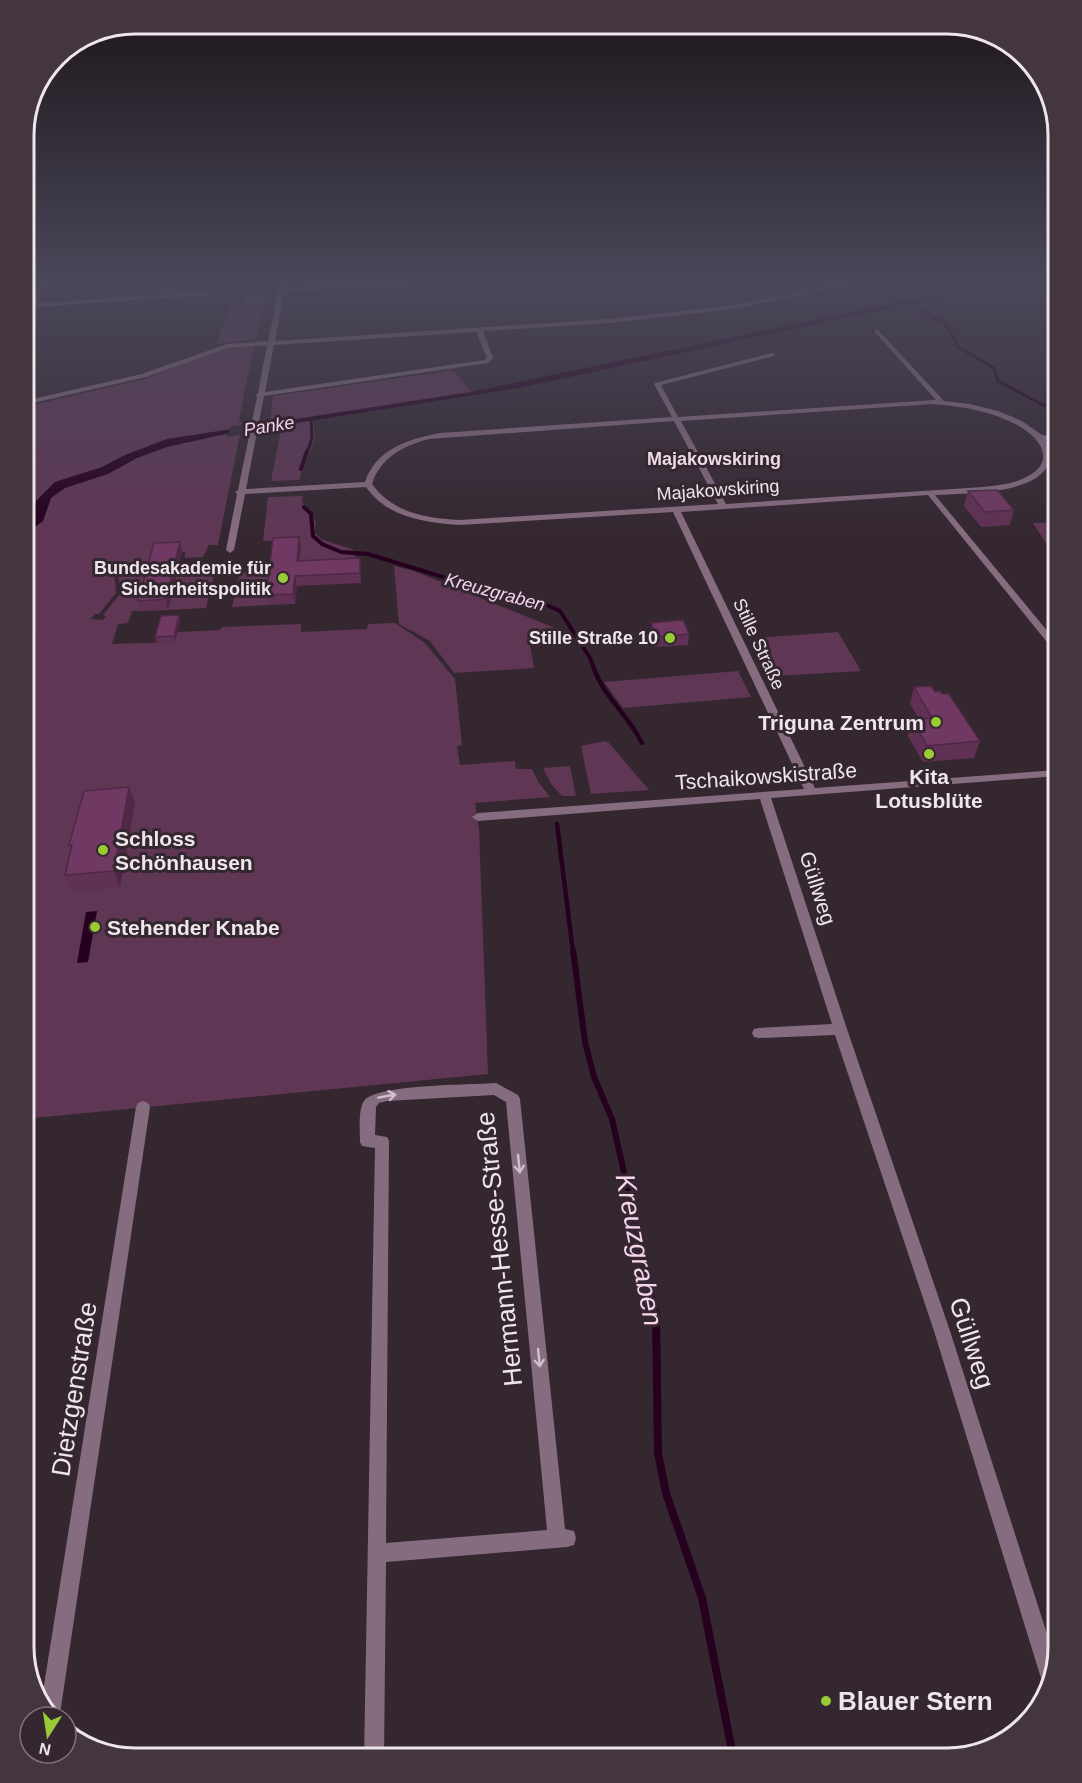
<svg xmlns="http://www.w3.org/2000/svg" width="1082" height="1783" font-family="Helvetica,sans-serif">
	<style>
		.green { fill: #5f3755 }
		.water { fill: #26011f }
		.pier { fill: #342730 }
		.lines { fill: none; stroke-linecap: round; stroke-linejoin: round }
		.stream-far4 { stroke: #26011f; stroke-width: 3 }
		.stream-far3 { stroke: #26011f; stroke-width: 4 }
		.stream-far2 { stroke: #26011f; stroke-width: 4.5 }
		.stream-far1 { stroke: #26011f; stroke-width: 6 }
		.stream { stroke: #26011f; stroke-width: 8 }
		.street { fill: #866c7f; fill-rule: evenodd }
		.wall { fill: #603155 }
		.shaded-wall { fill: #4e2845 }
		.building { fill: #703963; stroke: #4e2845; stroke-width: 1.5 }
		.oneway { stroke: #cfc1cb }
		.poi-dot { fill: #99cb36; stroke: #342730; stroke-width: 2 }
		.labels { text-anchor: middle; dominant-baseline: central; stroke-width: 6; stroke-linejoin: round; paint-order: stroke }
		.far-water-label { font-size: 18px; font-style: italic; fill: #f7d5ed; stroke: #342730 }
		.far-neighbourhood-label { font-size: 18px; font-weight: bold; fill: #ecdbe7; stroke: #342730 }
		.far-street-label { font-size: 18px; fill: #eee6ec; stroke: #342730 }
		.far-poi-label { font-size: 18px; font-weight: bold; fill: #eee6ec; stroke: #342730; text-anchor: end }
		.poi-label { font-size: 21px; font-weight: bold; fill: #eee6ec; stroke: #342730; text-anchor: start }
		.street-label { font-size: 21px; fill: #eee6ec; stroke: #342730 }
		.near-street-label { font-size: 26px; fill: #eee6ec; stroke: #342730 }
		.near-poi-label { font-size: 26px; font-weight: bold; fill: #eee6ec; stroke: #342730; text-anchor: start }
		.near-water-label { font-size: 27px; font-style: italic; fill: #f7d5ed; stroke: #342730 }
		.rim { fill: none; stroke: #eee6ec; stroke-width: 3 }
	</style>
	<rect width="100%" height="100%" fill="#342730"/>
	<!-- green -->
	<path class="green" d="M153 283H219V288L150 294Z
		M249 283H268L256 339 216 344 230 307 243 306Z
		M254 346 239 419 242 424 218 545H209L203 557 185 558V552L157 553 152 570H114L116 593 99 614H95L91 619 103 620 106 616 103 615 119 595 146 592 141 611H132L128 623 118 624 112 644 175 642 177 632 220 630 222 627 301 624V632L367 629 368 624 395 623 425 643 455 679 462 745 457 746 460 765 515 761 516 769H532L539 783 550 797 475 803 479 829 488 1074 24 1119V407L145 379 216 350Z
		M449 371 455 372 471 392 318 416 313 421 315 438 299 480 271 481 281 430H269L273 396Z
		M303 496 302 502 316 522 315 532 321 539 354 550 350 553 361 560V564L299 561 277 541H263L268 497Z
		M1058 522V560H1057L1033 523Z
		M394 566 414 571 562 631 570 641 530 645 534 668 454 673 430 641 399 624Z
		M215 571 206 608 168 610 177 573Z
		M272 571 268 605 232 607 240 572Z
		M151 573 146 590 121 589 118 576 121 574Z
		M838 632 861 671 775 676 756 638Z
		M738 671 751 697 623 708 604 682Z
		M604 741 609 743 649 790 591 794 581 746Z
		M570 766 576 796H562L551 784 543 768Z"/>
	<!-- water -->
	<path class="water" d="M992 283H1007L519 388 226 434 167 447 137 458 108 474 65 488 51 498 43 521 24 535V526L32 516 36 501 55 482 102 467 125 455 167 439 471 392Z
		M97 911 88 962 77 963 86 912Z"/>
	<!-- pier -->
	<path class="pier" d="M271 421 275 430 226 437 232 426Z"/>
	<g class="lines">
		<!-- stream-far4 -->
		<path class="stream-far4" d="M913 302 921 311 946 324 958 347 994 368 998 381 1041 404 1058 409
			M307 453 312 438 311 419"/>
		<!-- stream-far3 -->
		<path class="stream-far3" d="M301 469 307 451
			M304 507 311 514 313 536 322 544 341 552 368 554 472 586 533 599 560 611 590 658 595 671"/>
		<!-- stream-far2 -->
		<path class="stream-far2" d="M594 669C605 698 629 716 642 743
			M557 824 573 952"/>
		<!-- stream-far1 -->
		<path class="stream-far1" d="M573 950 585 1042 594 1077 612 1119 656 1315"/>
		<!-- stream -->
		<path class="stream" d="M656 1313 658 1453 666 1493 702 1598 731 1746"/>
		<!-- street -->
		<path class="street" d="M38 283H44L37 303 211 291 214 293 211 295 35 307 27 329 24 331V320Z
			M280 283H286L285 288 385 283H437L284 292 275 341 610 319 733 305 844 283H858L733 309 610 323 483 331 493 358 488 363 264 396 246 489 365 482C376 449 408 439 440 433L672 417 654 384 655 383 772 353 775 355 774 356 661 385 678 417 936 400 875 332 874 331 877 329 944 401 970 404 998 411 1022 421 1042 435 1058 436V440H1046C1050 447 1052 454 1049 462 1039 495 964 493 935 495L1058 644V653L1055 652 928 495 681 512 815 788 1058 770V776L771 798 847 1029 950 1331 1055 1659 1048 1684 1043 1682 1040 1675 934 1331 835 1035 759 1038 754 1037 752 1033 754 1029 759 1028 832 1024 760 799 478 821 472 817 478 813 804 789 673 512 459 525C424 522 388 518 366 487L245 494 234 550 230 553 226 550 237 494 235 492 238 490 257 397 256 395 258 393 267 345 228 348 146 377 24 405V401L142 374 227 344 268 341ZM476 332 487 358 484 360 265 392 274 345ZM932 404C961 406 991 411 1017 425 1038 436 1058 460 1028 476 1015 484 998 485 983 487L726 504 681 421ZM674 421 718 504 459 520C426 518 393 513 372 484 381 457 403 446 429 439Z
			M496 1083 518 1095 520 1099 565 1529 574 1531 576 1538 574 1545 567 1547 386 1562 384 1759H364L375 1148 362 1146 360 1142C360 1131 358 1110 364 1101 375 1084 472 1085 496 1083ZM494 1095 506 1102 547 1530 386 1543 389 1141 387 1137 375 1135 376 1107 379 1103 387 1101Z
			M143 1101 148 1103 150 1107 60 1714 59 1717H53L41 1704 136 1107 138 1103Z"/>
	</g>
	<!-- wall -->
	<path class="wall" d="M968 491 1014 510 1010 525 981 527 964 506Z
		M180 542 182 552 168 610 141 611 138 601Z
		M301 547 300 561 360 558 361 568V583L297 586 295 604 268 605 266 595Z
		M179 615 180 621 175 642 157 643 155 637Z
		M651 623 689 634 688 645 656 647 651 633Z
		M914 687 935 692 980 741 974 758 923 762 908 736 912 719H919L910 704Z
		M129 787 135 803 120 888 72 892 65 875 71 850 69 845Z"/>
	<!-- shaded-wall -->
	<path class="shaded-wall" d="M299 537 301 547 298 571 297 561Z
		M180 542 182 552 168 610 166 599Z
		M360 558 361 568V583L360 573Z
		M295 576 297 586 295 604 293 594Z
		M179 615 180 621 175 642 174 636Z
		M129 787 135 803 120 888 114 871Z"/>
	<!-- building -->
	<path class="building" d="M997 490 1014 510 985 512 968 491Z
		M299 537 297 561 360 558V573L295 576 293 594 266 595 273 538Z
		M180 542 166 599 138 601 154 543Z
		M179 615 174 636 155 637 161 616Z
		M683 620 689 634 657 637 651 623Z
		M931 686 935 692 940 691 942 694H949L980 741 927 746 912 719 932 718 914 687Z
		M129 787 114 871 65 875 72 845H69L84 791Z"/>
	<!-- one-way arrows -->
	<defs><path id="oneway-shaft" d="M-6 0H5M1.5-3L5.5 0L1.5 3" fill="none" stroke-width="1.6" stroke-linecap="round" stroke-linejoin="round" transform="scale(1.5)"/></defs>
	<g class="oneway">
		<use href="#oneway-shaft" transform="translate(387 1096) rotate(-10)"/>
		<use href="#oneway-shaft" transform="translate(519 1164) rotate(84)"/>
		<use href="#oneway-shaft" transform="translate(539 1358) rotate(84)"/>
	</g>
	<!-- sky -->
	<linearGradient id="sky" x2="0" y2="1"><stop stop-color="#1d151a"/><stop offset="0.53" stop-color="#4a4759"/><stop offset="1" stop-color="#4a4759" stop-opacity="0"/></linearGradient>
	<rect width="1082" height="533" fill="url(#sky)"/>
	<!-- markers -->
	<g class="poi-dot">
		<circle cx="283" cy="578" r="6"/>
		<circle cx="670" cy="638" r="6"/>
		<circle cx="936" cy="722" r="6"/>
		<circle cx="929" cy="754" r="6"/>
		<circle cx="103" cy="850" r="6"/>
		<circle cx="95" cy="927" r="6"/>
		<circle cx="826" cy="1701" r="6"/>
	</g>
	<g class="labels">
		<!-- far-water labels -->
		<g class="far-water-label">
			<text transform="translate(269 426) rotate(-9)">Panke</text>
			<text transform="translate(495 592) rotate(15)">Kreuzgraben</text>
		</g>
		<!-- far-neighbourhood labels -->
		<g class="far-neighbourhood-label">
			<text x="714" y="459">Majakowskiring</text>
		</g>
		<!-- far-street labels -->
		<g class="far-street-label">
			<text transform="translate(718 490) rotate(-4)">Majakowskiring</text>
			<text transform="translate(759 644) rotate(65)">Stille Straße</text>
		</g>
		<!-- far-poi labels -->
		<g class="far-poi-label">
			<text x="271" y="568">Bundesakademie für<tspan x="271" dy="21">Sicherheitspolitik</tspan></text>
			<text x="658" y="638">Stille Straße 10</text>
		</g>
		<!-- poi labels -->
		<g class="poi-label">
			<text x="924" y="722" text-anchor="end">Triguna Zentrum</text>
			<text x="929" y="776" text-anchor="middle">Kita<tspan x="929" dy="24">Lotusblüte</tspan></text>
			<text x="115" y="838">Schloss<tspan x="115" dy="24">Schönhausen</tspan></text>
			<text x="107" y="927">Stehender Knabe</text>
		</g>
		<!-- street labels -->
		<g class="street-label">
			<text transform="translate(766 776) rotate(-4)">Tschaikowskistraße</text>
			<text transform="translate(818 888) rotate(72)">Güllweg</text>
		</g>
		<!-- near-street labels -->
		<g class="near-street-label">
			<text transform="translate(499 1249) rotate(-96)">Hermann-Hesse-Straße</text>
			<text transform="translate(972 1343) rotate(72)">Güllweg</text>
			<text transform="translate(74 1389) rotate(-81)">Dietzgenstraße</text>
		</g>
		<!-- near-poi labels -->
		<g class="near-poi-label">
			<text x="838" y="1701">Blauer Stern</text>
		</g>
		<!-- near-water labels -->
		<g class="near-water-label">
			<text transform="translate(639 1250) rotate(79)">Kreuzgraben</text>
		</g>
	</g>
	<!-- crop -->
	<path d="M0 0H1082V1783H0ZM135 34H947A101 101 0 0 1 1048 135V1647A101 101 0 0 1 947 1748H135A101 101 0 0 1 34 1647V135A101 101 0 0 1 135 34Z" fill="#43363f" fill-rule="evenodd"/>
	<path class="rim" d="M135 34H947A101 101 0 0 1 1048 135V1647A101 101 0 0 1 947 1748H135A101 101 0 0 1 34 1647V135A101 101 0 0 1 135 34Z"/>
	<!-- north arrow -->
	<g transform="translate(48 1735) rotate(192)"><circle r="28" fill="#342730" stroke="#7e737b" stroke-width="1.5"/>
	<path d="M0-4.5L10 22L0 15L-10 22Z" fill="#99cb36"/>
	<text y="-9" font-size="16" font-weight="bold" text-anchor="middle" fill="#eee6ec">N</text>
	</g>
</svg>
